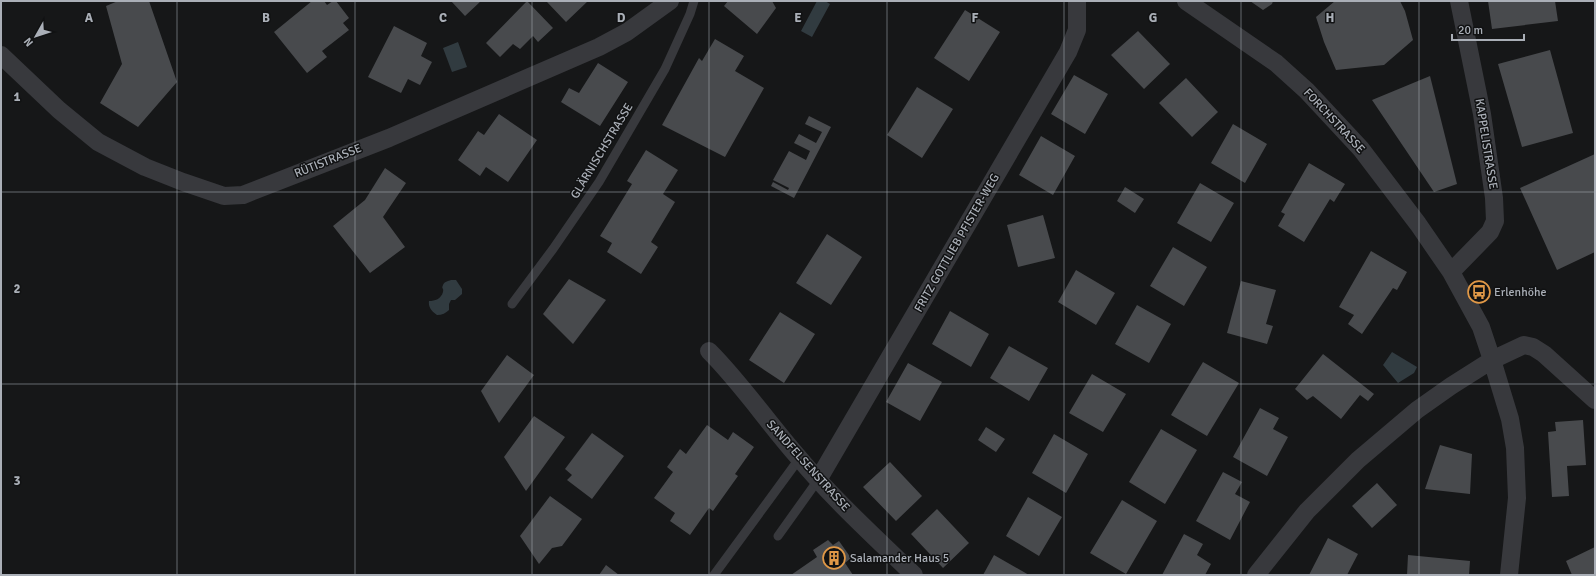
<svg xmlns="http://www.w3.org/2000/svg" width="1596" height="576" font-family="Signika,sans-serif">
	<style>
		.water { fill: #313b40 }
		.building { fill: #484a4d }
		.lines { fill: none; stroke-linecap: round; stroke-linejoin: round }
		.service { stroke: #38393d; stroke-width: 9 }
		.minor { stroke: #38393d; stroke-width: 18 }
		.grid { fill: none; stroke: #aaafb7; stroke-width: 1; stroke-opacity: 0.55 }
		.labels { text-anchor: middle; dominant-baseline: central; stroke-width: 3; stroke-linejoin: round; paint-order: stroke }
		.street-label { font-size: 12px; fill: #aaafb7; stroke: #111213 }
		.poi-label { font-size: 12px; fill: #aaafb7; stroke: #111213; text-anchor: start }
		.grid-label { font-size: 13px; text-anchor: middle; font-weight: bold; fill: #aaafb7; stroke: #111213; stroke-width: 3; stroke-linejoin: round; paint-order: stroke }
	</style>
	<rect width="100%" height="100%" fill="#161718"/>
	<!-- water -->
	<path class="water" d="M817 1H825L830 4 812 37 801 31Z
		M458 42 467 67 452 72 443 48Z
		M451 280H456L462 289V294L455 300H451L449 304V310C446 313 442 315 437 315 432 312 428 307 429 301 435 301 441 299 443 292 444 287 441 290 443 285 444 282 448 281 451 280Z
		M1392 352 1417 367 1414 373 1398 383 1383 365Z"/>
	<!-- building -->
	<path class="building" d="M118 1H149L177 82 138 127 100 103 122 64 106 6Z
		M312 1H324L327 5 333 1H336L349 18 343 23 349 30 322 51 327 57 307 73 274 32Z
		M451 1H481L465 16Z
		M527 1 553 28 538 42 533 36 520 49 513 44 500 57 486 43Z
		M549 1H588L566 22 547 2Z
		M728 1H772L776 8 757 34 724 6Z
		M1250 1H1273L1272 4 1263 10Z
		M1335 1H1400L1405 11 1413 40 1384 65 1336 70 1324 42 1316 17Z
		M1488 1H1555L1558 21 1492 29Z
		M965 10 1000 32 969 81 934 58Z
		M394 26 427 43 421 56 432 62 420 85 408 79 401 93 368 77Z
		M1138 31 1170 64 1144 89 1111 55Z
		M715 39 744 56 735 71 764 88 725 157 662 125 699 58 702 61Z
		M1550 50 1573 133 1522 147 1498 64Z
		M598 63 628 82 600 126 561 102 569 88 579 93Z
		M1074 75 1108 94 1085 134 1051 114Z
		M1430 76 1457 184 1434 192 1372 100Z
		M1186 78 1218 112 1192 137 1159 103Z
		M917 87 953 109 922 158 887 135Z
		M499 114 537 140 508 182 486 167 480 176 458 160 478 131 484 135Z
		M809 116 831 127 794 198 771 186 773 182 788 190 789 188 773 180 789 151 806 160 810 151 794 143 799 134 816 143 822 132 805 124Z
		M1233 124 1267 144 1245 183 1211 163Z
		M1041 136 1075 156 1053 195 1019 175Z
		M646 150 678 170 663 194 675 202 651 242 658 247 641 274 607 252 612 243 600 236 632 184 627 181Z
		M1595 154V252L1557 270 1520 188Z
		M1309 163 1345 184 1334 202 1330 199 1304 242 1278 226 1285 214 1281 212Z
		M385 168 406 183 383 217 405 247 370 273 333 226 365 200Z
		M1200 183 1234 203 1211 242 1177 223Z
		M1125 187 1144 199 1135 213 1117 201Z
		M1043 215 1055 258 1018 267 1007 225Z
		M827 234 862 257 831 305 796 283Z
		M1173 247 1207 267 1184 306 1150 286Z
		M1371 251 1407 272 1397 290 1393 288 1362 334 1348 324 1354 315 1339 307Z
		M1076 270 1115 293 1096 325 1058 302Z
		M569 279 606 300 573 344 543 314Z
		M1241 281 1276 290 1266 324 1273 326 1267 344 1227 333Z
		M1137 305 1171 324 1149 363 1115 344Z
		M950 311 989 334 971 367 932 344Z
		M780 312 815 334 784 383 749 360Z
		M1009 346 1048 368 1029 401 990 378Z
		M1323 354 1374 394 1368 401 1360 395 1341 419 1313 396 1307 400 1295 389Z
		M507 355 534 375 499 423 481 391Z
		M1203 362 1239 383 1207 436 1171 415Z
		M908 363 942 382 920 421 886 402Z
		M1092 374 1126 394 1103 432 1069 413Z
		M1260 408 1279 418 1273 429 1288 437 1267 476 1233 457Z
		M534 416 565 437 526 491 504 457Z
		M1583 420 1586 465 1567 466 1569 496 1552 497 1548 432 1556 431 1555 422Z
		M707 425 728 440 733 432 754 447 735 474 738 476 713 511 709 508 690 535 670 521 675 513 654 498 673 472 667 467 680 449 686 454Z
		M986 427 1005 439 996 452 978 440Z
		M1161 429 1197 450 1165 504 1129 482Z
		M592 433 624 456 592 499 567 480 572 475 565 469Z
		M1054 434 1088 454 1066 493 1032 473Z
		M1440 445 1472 454 1470 494 1425 489Z
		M890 462 922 496 896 521 863 487Z
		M1223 472 1242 482 1235 494 1250 502 1230 540 1196 521Z
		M1377 483 1397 505 1372 528 1352 506Z
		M550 496 582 519 562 546 552 548 539 564 520 536Z
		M1028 497 1062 517 1039 556 1006 536Z
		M1122 500 1157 521 1126 574 1090 553Z
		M937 509 969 543 943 568 911 534Z
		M1184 534 1203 544 1197 555 1211 564 1205 575H1162Z
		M1328 538 1358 554 1347 575H1309Z
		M828 540 833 545 839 541 851 558 845 563 853 575H791L817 557 813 550Z
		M1595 547V575H1572L1566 561Z
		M994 555 1029 575H983Z
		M1408 555 1470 561 1469 575H1407Z
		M606 565 619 575H599Z"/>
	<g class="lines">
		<!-- service -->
		<path class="service" d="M512 304 553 249 599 182 665 69 690 14 694 1
			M778 536 818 480
			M714 575 799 459"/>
		<!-- minor -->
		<path class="minor" d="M1186 1 1276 63 1307 91 1361 149 1418 224 1451 272 1481 327 1492 360 1510 419 1515 448 1517 498 1509 575
			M1 55 59 110 98 142 145 167 183 182 224 196 243 195 389 138 599 47 627 32 670 1
			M1451 272 1490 232 1495 221 1494 198 1482 114 1459 1
			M709 351C742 384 768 423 799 458 834 500 875 537 914 575
			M818 480 1068 52 1077 30V1
			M1256 575 1307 511 1358 460 1417 410 1451 386 1492 360 1524 345 1533 347 1544 354 1595 400"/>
	</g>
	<!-- grid -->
	<path class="grid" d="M177 1V575M355 1V575M532 1V575M709 1V575M887 1V575M1064 1V575M1241 1V575M1419 1V575M1 192H1595M1 384H1595"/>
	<!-- icons -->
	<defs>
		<g id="bus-ring" transform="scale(1.15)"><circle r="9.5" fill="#111213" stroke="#e09847" stroke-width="1.5"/><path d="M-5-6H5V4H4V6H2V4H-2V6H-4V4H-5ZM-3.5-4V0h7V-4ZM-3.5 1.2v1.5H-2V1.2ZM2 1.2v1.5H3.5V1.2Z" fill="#e09847"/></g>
		<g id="building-ring" transform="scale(1.15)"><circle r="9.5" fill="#111213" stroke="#e09847" stroke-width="1.5"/><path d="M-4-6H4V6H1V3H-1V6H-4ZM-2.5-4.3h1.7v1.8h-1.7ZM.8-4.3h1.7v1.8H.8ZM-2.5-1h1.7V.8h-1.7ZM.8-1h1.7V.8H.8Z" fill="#e09847"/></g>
	</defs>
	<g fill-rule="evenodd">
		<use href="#bus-ring" x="1479" y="292"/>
		<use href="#building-ring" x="834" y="558"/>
	</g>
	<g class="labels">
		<!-- street labels -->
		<g class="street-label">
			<text transform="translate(1334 121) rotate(47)">FORCHSTRASSE</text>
			<text transform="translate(1486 144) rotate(81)">KAPPELISTRASSE</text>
			<text transform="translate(602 151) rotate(-59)">GLÄRNISCHSTRASSE</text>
			<text transform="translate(328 161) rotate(-22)">RÜTISTRASSE</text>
			<text transform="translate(957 243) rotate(-60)">FRITZ GOTTLIEB PFISTER-WEG</text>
			<text transform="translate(808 466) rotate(48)">SANDFELSENSTRASSE</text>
		</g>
		<!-- poi labels -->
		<g class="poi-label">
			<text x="1494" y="292">Erlenhöhe</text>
			<text x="850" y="558">Salamander Haus 5</text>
		</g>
	</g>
	<g class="grid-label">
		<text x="89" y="22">A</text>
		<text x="266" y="22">B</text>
		<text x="443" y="22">C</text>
		<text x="621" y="22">D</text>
		<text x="798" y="22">E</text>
		<text x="975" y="22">F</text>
		<text x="1153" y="22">G</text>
		<text x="1330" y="22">H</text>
		<text x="17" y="101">1</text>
		<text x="17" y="293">2</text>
		<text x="17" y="485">3</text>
	</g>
	<!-- border -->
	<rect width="1596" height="576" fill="none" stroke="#aaafb7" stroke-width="4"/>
	<!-- north arrow -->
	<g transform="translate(36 36) rotate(231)" stroke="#111213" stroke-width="3" paint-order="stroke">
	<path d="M0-3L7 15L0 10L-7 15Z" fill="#aaafb7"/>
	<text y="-6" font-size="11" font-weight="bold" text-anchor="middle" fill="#aaafb7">N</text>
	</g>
	<!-- scale -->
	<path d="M1452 34v6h72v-6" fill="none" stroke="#aaafb7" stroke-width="2"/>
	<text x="1458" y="34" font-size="12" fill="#aaafb7" stroke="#111213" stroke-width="3" paint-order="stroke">20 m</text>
</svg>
